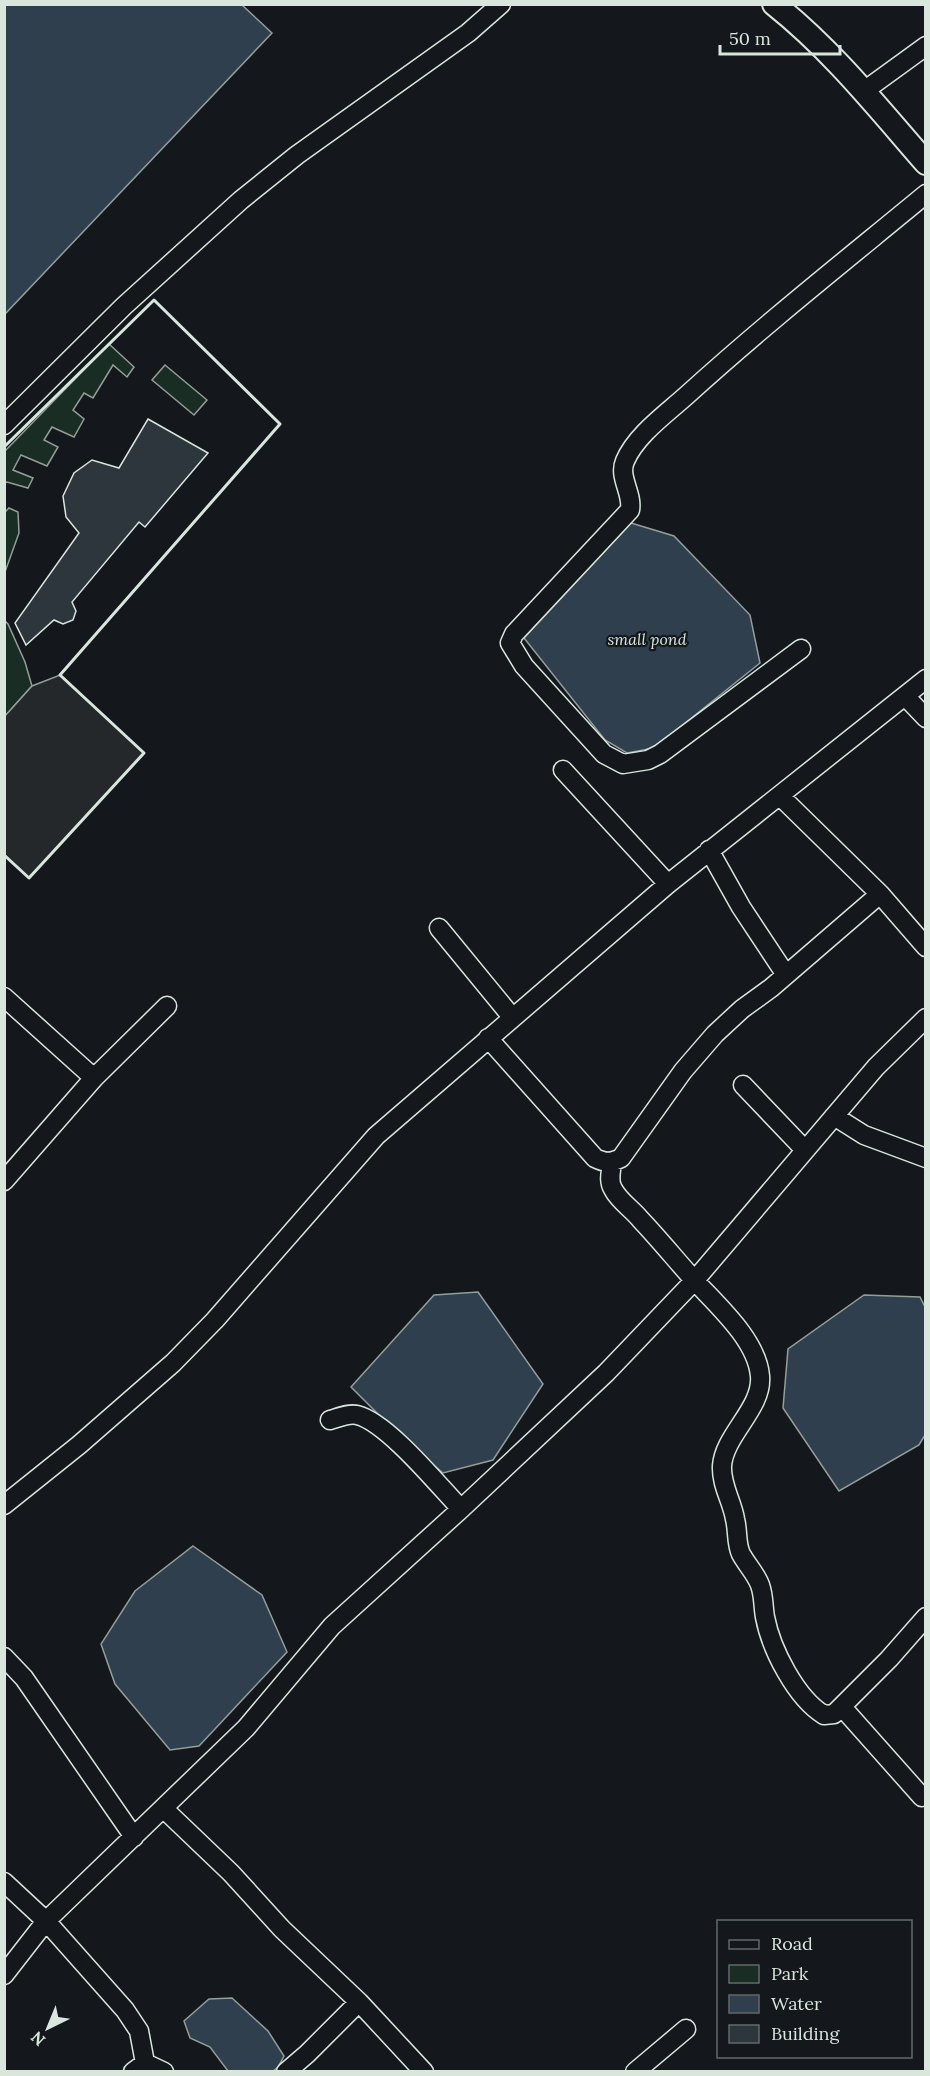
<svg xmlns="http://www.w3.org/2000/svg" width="930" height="2076" font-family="Lora,serif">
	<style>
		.green { fill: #1a2d24; stroke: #939e99; stroke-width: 1.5 }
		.parking { fill: #24282b; stroke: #939e99; stroke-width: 1.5 }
		.water { fill: #2f3f4d; stroke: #939e99; stroke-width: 1.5 }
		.building { fill: #2c363c; stroke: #d8e6dc; stroke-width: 1.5 }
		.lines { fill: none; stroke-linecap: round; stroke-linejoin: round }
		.minor-casing { stroke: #d8e6dc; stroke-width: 21 }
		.major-casing { stroke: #d8e6dc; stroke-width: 26 }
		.minor { stroke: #14181c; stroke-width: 18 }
		.major { stroke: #14181c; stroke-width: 22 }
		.wall { stroke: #d8e6dc; stroke-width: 3 }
		.labels { text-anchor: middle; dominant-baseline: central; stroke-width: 4.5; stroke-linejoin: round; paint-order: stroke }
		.water-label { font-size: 16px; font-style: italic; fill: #d8e6dc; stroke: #14181c }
	</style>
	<rect width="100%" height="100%" fill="#14181c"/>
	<!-- green -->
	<path class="green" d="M109 344 134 367 127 377 113 365 93 398 84 393 73 410 84 419 74 437 52 427 44 440 58 447 47 466 21 455 13 470 33 478 28 488 7 482 5 483V451Z
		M165 365 207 400 194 415 152 380Z
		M9 508 18 512 19 533 5 572V512Z
		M4 620 8 624 25 662 32 686 5 716Z"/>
	<!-- parking -->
	<path class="parking" d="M60 675 144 753 29 878 5 855V716L32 686Z"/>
	<!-- water -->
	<path class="water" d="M5 4 242 5 272 33 5 314Z
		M631 523 674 536 750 615 760 663 654 748 627 753 605 740 524 638Z
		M478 1292 543 1384 493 1460 443 1473 401 1437 351 1387 434 1295Z
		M864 1295 920 1297 925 1307V1435L919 1445 839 1491 783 1408 788 1349Z
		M193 1546 262 1595 287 1652 199 1746 170 1750 115 1684 101 1644 135 1591Z
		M232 1998 268 2031 284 2056 278 2067 273 2071H228L210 2047 190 2038 184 2021 209 1999Z"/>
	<!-- building -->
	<path class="building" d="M148 419 208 453 145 527 139 522 72 602 76 611 73 620 63 624 54 620 26 645 15 623 79 533 66 517 63 496 74 473 92 460 119 468Z"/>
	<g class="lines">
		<!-- minor casing -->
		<g class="minor-casing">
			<path id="minor" d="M864 91 926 46
				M4 425 124 306 241 200 297 155 468 33 501 4
				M801 649 660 754 648 760 623 764 604 754 524 666 510 643 514 634 630 510C633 493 618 477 625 461 636 435 666 414 687 395 764 325 846 260 926 194
				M905 696 926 718
				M563 770 668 884
				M780 796 880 894 926 947
				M709 850 741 907 786 975
				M439 928 512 1017
				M4 997 94 1078
				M488 1038 595 1158C605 1163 611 1163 621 1158L683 1071 715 1034 742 1009 771 988 880 894
				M743 1085 805 1150
				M834 1116 864 1135 926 1158
				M612 1163C611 1172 608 1181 613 1189 619 1201 632 1209 640 1219 659 1239 676 1260 694 1280 717 1305 757 1340 760 1376 763 1408 724 1435 722 1466 721 1485 732 1501 735 1519 738 1530 736 1544 741 1554 747 1565 756 1574 760 1585 764 1596 763 1606 765 1617 771 1649 796 1698 824 1715L834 1714 889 1659 926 1617
				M4 1181 94 1078 167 1006
				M330 1420C338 1418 348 1413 357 1415 387 1422 439 1486 461 1509
				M4 1505 79 1445 173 1363 215 1320 376 1136 668 884 926 679
				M4 1657 24 1678 134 1837
				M842 1707 922 1797
				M163 1808 231 1873 282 1929 359 2002 424 2072
				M4 1882 46 1921 125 2010 139 2031 145 2063
				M4 1975 46 1921 246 1728 332 1626 461 1509 606 1373 695 1280 876 1067 926 1018
				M133 2072 145 2063 164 2072
				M286 2072 307 2054 359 2002
				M635 2072 686 2029"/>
		</g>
		<!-- major casing -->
		<g class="major-casing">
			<path id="major" d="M774 4C832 50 878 108 926 163"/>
		</g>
		<!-- minor -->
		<use href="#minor" class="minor"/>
		<!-- major -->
		<use href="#major" class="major"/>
		<!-- wall -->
		<path class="wall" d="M4 447 154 300 280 424 60 675 144 753 29 878 4 855"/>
	</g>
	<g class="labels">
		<!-- water labels -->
		<g class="water-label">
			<text x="647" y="639">small pond</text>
		</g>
	</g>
	<!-- border -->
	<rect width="930" height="2076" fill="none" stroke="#d8e6dc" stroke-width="12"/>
	<!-- legend -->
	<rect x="717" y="1920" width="195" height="138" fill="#14181c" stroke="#626a69" stroke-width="1.5"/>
	<rect x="729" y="1940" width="30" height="9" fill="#14181c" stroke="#626a69" stroke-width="1.5"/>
	<text x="771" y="1950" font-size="18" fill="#d8e6dc">Road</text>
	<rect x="729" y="1965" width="30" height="18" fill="#1a2d24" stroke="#626a69" stroke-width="1.5"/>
	<text x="771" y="1980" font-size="18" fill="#d8e6dc">Park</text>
	<rect x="729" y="1995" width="30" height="18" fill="#2f3f4d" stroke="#626a69" stroke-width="1.5"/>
	<text x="771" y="2010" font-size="18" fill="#d8e6dc">Water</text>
	<rect x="729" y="2025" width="30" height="18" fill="#2c363c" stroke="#626a69" stroke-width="1.5"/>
	<text x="771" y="2040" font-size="18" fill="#d8e6dc">Building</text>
	<!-- north arrow -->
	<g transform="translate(48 2028) rotate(223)" stroke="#14181c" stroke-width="4.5" paint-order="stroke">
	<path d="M0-4.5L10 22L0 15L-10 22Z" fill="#d8e6dc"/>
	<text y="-9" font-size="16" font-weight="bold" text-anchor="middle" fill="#d8e6dc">N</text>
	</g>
	<!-- scale -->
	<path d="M720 45v9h120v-9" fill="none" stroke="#d8e6dc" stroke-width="3"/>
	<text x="729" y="45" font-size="18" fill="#d8e6dc" stroke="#14181c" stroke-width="4.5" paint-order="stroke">50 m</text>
</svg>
